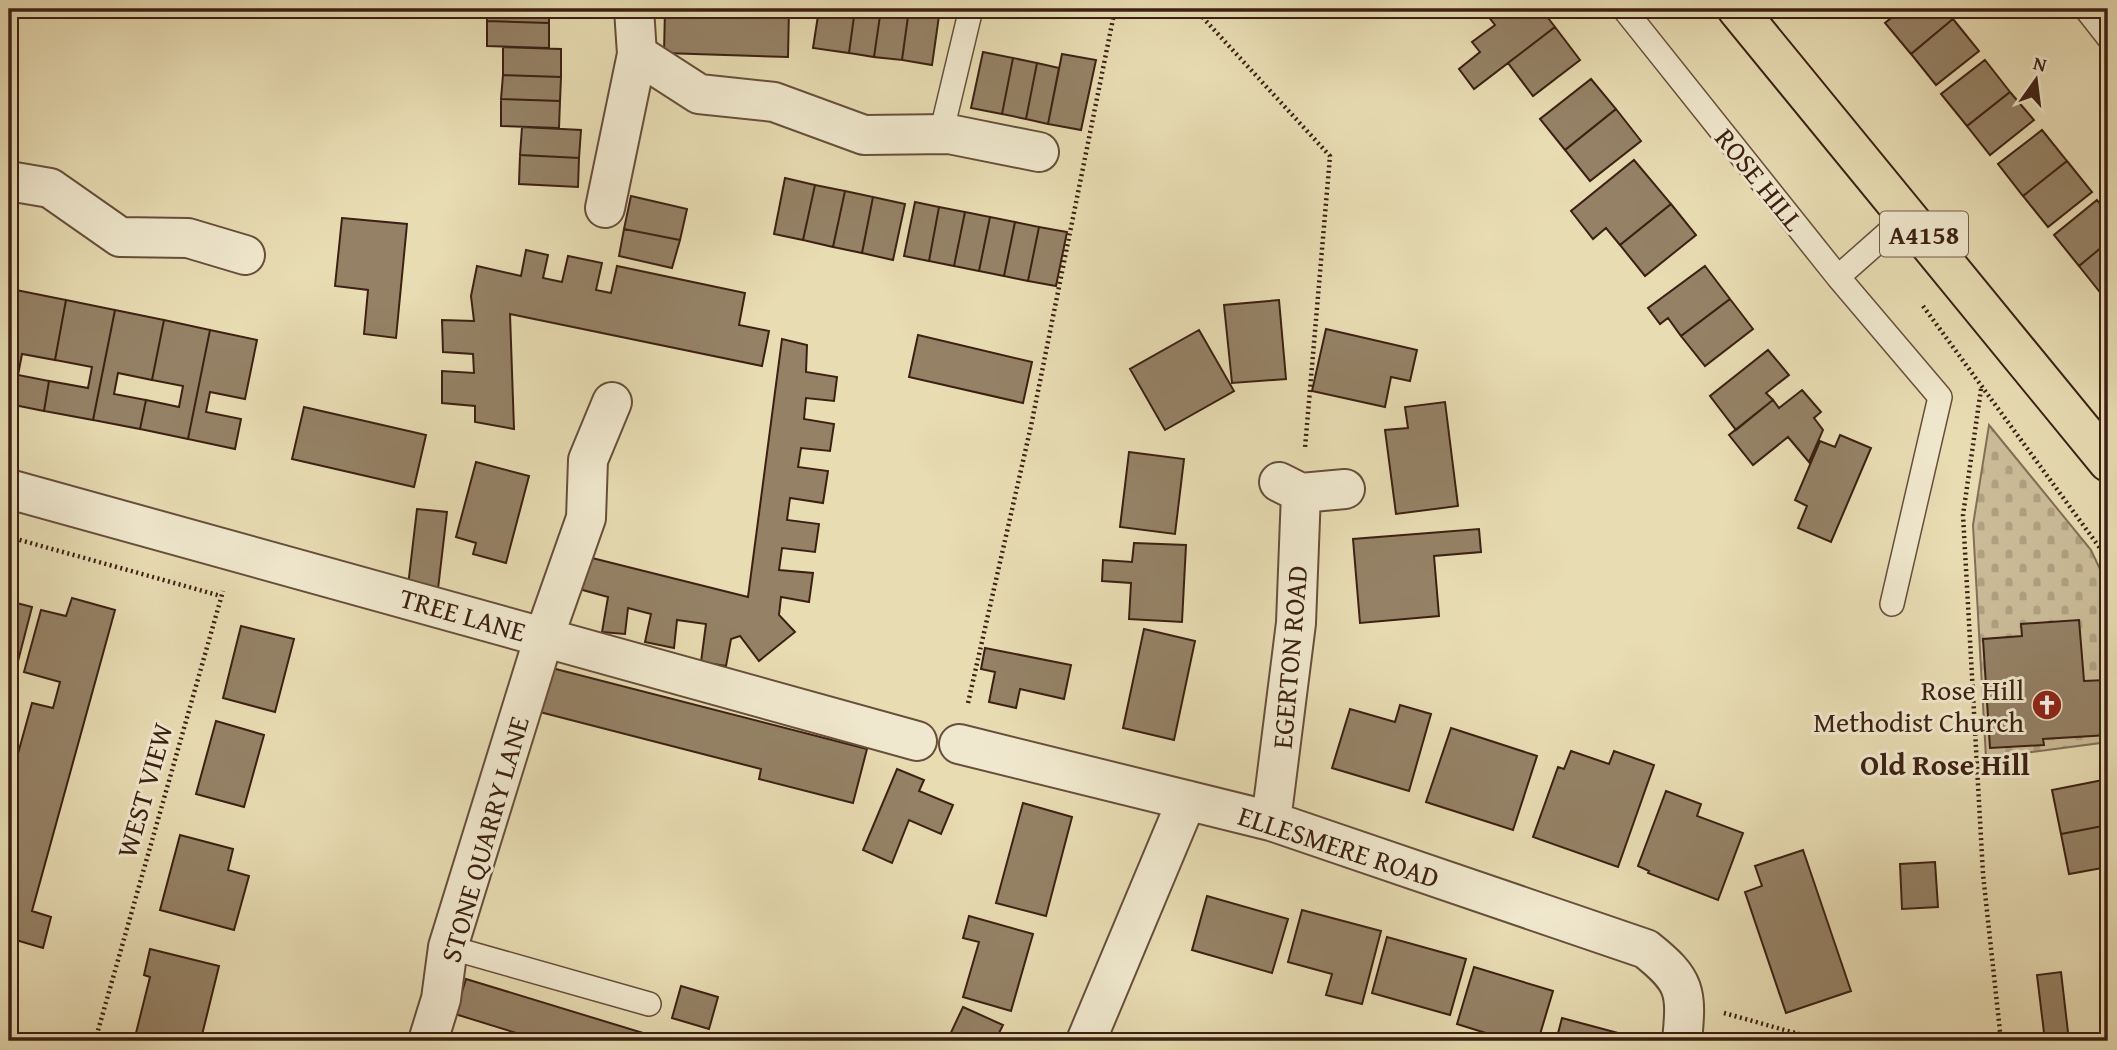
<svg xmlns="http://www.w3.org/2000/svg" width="2117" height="1050" font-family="'Gentium Book Plus',serif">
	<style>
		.cemetery { fill: url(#cemetery-stones); stroke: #846e56; stroke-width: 2 }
		.building { fill: #958266; stroke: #3c2013; stroke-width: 2 }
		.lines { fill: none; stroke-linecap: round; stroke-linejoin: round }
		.lane-casing { stroke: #674f3b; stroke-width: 26 }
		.street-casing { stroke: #674f3b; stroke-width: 42 }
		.primary-casing { stroke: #3c2013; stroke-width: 42 }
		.path { stroke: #3c2013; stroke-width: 4.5; stroke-dasharray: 2 3.5; stroke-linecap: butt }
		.lane { stroke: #f0e8ce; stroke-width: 23 }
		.street { stroke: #f0e8ce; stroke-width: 38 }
		.primary { stroke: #e8dcb3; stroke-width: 38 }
		.labels { text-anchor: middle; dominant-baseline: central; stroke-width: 6; stroke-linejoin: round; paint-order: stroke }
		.shield { fill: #f0e8ce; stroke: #725c4b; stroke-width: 2 }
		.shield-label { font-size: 26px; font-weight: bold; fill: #3c2013 }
		.street-label { font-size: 28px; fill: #3c2013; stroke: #f0e8ce }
		.poi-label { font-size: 28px; fill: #3c2013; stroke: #f0e8ce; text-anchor: end }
		.neighbourhood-label { font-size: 30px; font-weight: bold; fill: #3c2013; stroke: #f0e8ce }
	</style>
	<defs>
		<pattern id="cemetery-stones" width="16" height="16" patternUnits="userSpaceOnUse" patternTransform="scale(1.75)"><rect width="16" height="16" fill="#cbbc98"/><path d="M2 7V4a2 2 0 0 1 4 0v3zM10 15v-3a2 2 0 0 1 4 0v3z" fill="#afa182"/></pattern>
	</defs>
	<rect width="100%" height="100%" fill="#e8dcb3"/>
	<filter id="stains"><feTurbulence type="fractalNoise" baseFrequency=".00286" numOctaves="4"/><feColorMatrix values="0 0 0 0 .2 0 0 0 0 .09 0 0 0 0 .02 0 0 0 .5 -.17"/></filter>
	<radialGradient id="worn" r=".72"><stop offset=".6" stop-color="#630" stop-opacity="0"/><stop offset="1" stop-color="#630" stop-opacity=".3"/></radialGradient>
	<!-- cemetery -->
	<path class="cemetery" d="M1989 425 2091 550 2108 586V742L1986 758 1973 525Z"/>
	<!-- building -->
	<path class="building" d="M487 9H549V23L487 21Z
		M665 9H789L788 57 664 53Z
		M819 9H855L849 53 813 48Z
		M855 9H881L874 57 849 53Z
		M881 9H909L902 60 874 57Z
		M909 9H940L932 65 902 60Z
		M1486 9H1541L1555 27 1474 89 1459 69 1480 52 1472 42 1495 25 1484 11Z
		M1902 9H1944L1953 19 1911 54 1885 23Z
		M1953 19 1979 51 1936 85 1911 54Z
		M487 21 549 23V48L487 46Z
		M1555 27 1580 60 1533 96 1508 63Z
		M503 47 561 49V77L503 75Z
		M983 52 1013 58 1002 114 971 108Z
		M1062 54 1096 60 1081 130 1048 124Z
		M1013 58 1037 63 1026 119 1002 114Z
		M1985 60 2010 92 1967 126 1941 94Z
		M1037 63 1059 68 1048 124 1026 119Z
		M503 75 561 77 560 101 501 99Z
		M1591 79 1616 109 1565 150 1540 119Z
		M2010 92 2034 120 1990 155 1967 126Z
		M501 99 560 101 559 128 501 126Z
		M1616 109 1641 141 1590 181 1565 150Z
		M522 127 581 130 579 158 520 155Z
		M2042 130 2067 161 2023 196 1998 164Z
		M520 155 579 158 578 187 519 184Z
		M1634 160 1671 204 1620 245 1606 228 1593 239 1571 211Z
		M2067 161 2092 192 2048 227 2023 196Z
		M785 178 815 185 803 240 774 234Z
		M815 185 845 191 833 247 803 240Z
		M845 191 873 197 862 253 833 247Z
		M631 196 687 209 680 240 624 229Z
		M873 197 905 204 893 260 862 253Z
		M2097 200 2108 214V242L2079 266 2054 235Z
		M915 202 939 207 929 261 904 256Z
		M1671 204 1696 235 1645 276 1620 245Z
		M939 207 965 212 954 266 929 261Z
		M965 212 990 217 979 271 954 266Z
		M990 217 1015 222 1004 276 979 271Z
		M342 218 407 224 396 338 364 334 368 290 335 286Z
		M1015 222 1039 227 1028 281 1004 276Z
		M1039 227 1067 232 1056 286 1028 281Z
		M624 229 680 240 672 268 619 256Z
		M2108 242V300L2107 301 2079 266Z
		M526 250 548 255 543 278 562 282 568 256 602 263 596 290 611 293 617 266 745 293 739 325 769 331 762 366 510 314 514 429 475 422V406L442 403V371L474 373 473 354 443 352 442 320 474 321 471 296 477 266 521 276Z
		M1705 266 1730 299 1681 336 1668 318 1660 324 1648 308Z
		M9 289 16 290 9 330Z
		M16 290 66 300 55 360 22 354 18 375 49 381 44 411 9 404V330Z
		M1730 299 1753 329 1705 366 1681 336Z
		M66 300 115 310 93 420 44 411 49 381 88 388 92 367 55 360Z
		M1279 300 1286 379 1232 383 1224 305Z
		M115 310 164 320 152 380 118 373 114 394 146 400 140 429 93 420Z
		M164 320 210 330 188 439 140 429 146 400 179 407 183 386 152 380Z
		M1326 329 1417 350 1410 381 1391 377 1385 407 1312 391Z
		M210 330 257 340 245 399 210 392 206 412 241 419 235 449 188 439Z
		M1199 330 1234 391 1165 430 1130 369Z
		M918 335 1032 362 1023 403 909 377Z
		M782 339 807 345 806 372 837 377 834 401 806 398 804 419 834 424 830 451 801 448 798 467 828 471 823 503 790 498 787 520 819 524 815 552 782 548 779 570 813 573 809 602 781 597 779 615 795 632 759 661 740 636 731 639 726 666 701 662 706 624 677 620 674 648 645 642 651 614 628 608 625 634 602 632 608 597 579 589 588 557 748 597Z
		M1768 350 1789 375 1766 393 1773 400 1736 430 1710 396Z
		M1802 390 1821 412 1814 418 1823 430 1809 462 1788 437 1753 465 1729 435 1773 400 1779 408Z
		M1445 402 1458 506 1396 514 1385 430 1408 428 1405 407Z
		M304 407 426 435 414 487 292 459Z
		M1840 435 1871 448 1831 542 1798 528 1807 506 1795 500 1820 441 1835 447Z
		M1129 452 1184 459 1175 534 1120 527Z
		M476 462 529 476 506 563 473 554 476 543 456 537Z
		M417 509 447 512 438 589 408 586Z
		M1479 529 1481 552 1434 556 1439 616 1360 623 1353 539Z
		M1134 543 1186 545 1182 622 1129 619 1131 583 1102 581 1103 560 1132 562Z
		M72 598 115 610 32 911 51 917 43 948 9 938V786L32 703 53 708 60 682 24 672 41 610 66 616Z
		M9 601 32 607 16 669 9 667Z
		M2079 620 2084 681 2105 680 2108 735 2043 739 2044 745 1990 748 1983 639 2022 636 2021 624Z
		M241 626 294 639 275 712 223 698Z
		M1144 629 1195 641 1174 740 1123 728Z
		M985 648 1071 665 1064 699 1020 689 1016 708 989 702 995 672 981 669Z
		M544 666 867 749 853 803 759 779 761 769 532 710Z
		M1400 705 1431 714 1409 791 1332 768 1350 709 1395 722Z
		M216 721 264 735 244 807 196 794Z
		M1451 728 1537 756 1513 830 1426 802Z
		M1571 751 1609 764 1614 751 1654 765 1618 867 1533 837 1558 767 1564 769Z
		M897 769 924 780 919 791 953 805 941 834 909 820 892 863 863 850Z
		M2108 779V825L2061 834 2052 790Z
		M1666 791 1701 804 1697 816 1743 833 1718 900 1648 873 1649 871 1638 866Z
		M1023 803 1072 817 1046 916 996 903Z
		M2108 825V867L2069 874 2061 834Z
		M180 835 233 849 228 870 249 876 234 930 160 910Z
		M1803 850 1851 991 1786 1013 1745 892 1762 886 1755 866Z
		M1935 862 1938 907 1902 909 1900 864Z
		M1207 896 1288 919 1272 973 1192 950Z
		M1302 910 1381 931 1362 1004 1326 995 1332 974 1288 962Z
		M969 916 1033 934 1011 1011 963 997 979 942 963 938Z
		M1387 937 1466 959 1450 1015 1372 993Z
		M150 949 219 966 201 1039 203 1041H134L150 977 144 975Z
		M1474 967 1553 991 1538 1041H1500L1502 1038 1457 1024Z
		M2061 972 2069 1041H2045L2037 975Z
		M466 979 666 1040 542 1041 455 1014Z
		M681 986 718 997 709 1029 672 1018Z
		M963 1007 1003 1025 995 1041H947Z
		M1562 1018 1618 1033 1616 1041H1556Z"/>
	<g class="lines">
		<!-- lane casing -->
		<g class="lane-casing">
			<path id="lane" d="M1624 9 1838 277 1940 397 1892 604
				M2086 9 2108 37
				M941 134 970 13
				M1838 277 1908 215
				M448 947 649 1004"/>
		</g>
		<!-- street casing -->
		<g class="street-casing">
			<path id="street" d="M637 54 699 94 774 102 864 135 949 134 1039 152
				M9 181 50 188 120 237 188 238 245 255
				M605 208 637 54 634 9
				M1279 482 1301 493 1345 489
				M9 489 917 741
				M959 744 1271 821 1646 949C1686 981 1687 991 1682 1041
				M1271 821 1296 623 1301 493
				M428 1041 441 999 448 947 544 637 586 518 588 460 612 402
				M1086 1041 1187 800"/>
		</g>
		<!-- primary casing -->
		<g class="primary-casing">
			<path id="primary" d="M1737 9 2108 462"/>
		</g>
		<!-- path -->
		<path class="path" d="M1195 9 1330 156 1305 448
			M1923 306 2108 559
			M1981 389 1963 515 1983 874 2001 1041
			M9 537 221 596
			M968 703 1031 426 1115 9
			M1724 1013 1824 1041
			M95 1041 223 591"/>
		<!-- lane -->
		<use href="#lane" class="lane"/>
		<!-- street -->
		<use href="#street" class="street"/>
		<!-- primary -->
		<use href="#primary" class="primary"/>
	</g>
	<!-- icons -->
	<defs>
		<g id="church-disc" transform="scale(1.575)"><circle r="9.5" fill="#8f2418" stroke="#f0e8ce"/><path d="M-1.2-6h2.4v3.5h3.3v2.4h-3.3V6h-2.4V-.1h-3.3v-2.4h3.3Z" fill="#fff"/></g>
	</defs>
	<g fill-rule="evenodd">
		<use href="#church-disc" x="2047" y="705"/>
	</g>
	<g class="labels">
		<!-- shield labels -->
		<rect class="shield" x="1880" y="211.5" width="88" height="45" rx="5"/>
		<g class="shield-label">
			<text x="1924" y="234">A4158</text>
		</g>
		<!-- street labels -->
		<g class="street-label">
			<text transform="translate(1760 179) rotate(51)">ROSE HILL</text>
			<text transform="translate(463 614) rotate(16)">TREE LANE</text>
			<text transform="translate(1289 657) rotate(-85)">EGERTON ROAD</text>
			<text transform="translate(144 790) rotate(-74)">WEST VIEW</text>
			<text transform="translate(484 839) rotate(-74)">STONE QUARRY LANE</text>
			<text transform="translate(1339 846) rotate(18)">ELLESMERE ROAD</text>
		</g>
		<!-- poi labels -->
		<g class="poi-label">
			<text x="2024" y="689">Rose Hill<tspan x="2024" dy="32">Methodist Church</tspan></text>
		</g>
		<!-- neighbourhood labels -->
		<g class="neighbourhood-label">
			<text x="1945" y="764">Old Rose Hill</text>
		</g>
	</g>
	<!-- margin -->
	<rect width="2117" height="1050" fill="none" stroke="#e8dcb3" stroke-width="35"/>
	<rect x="10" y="10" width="2096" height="1029" fill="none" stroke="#3c2013" stroke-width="3.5"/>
	<rect x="18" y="18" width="2082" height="1015" fill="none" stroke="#3c2013" stroke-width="2"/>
	<!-- north arrow -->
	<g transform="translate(2036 80) rotate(14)" stroke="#f0e8ce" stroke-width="5" paint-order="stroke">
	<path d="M0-5L12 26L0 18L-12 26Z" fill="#3c2013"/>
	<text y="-10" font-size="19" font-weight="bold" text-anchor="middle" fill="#3c2013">N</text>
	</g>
	<rect width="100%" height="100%" filter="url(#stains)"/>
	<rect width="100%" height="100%" fill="url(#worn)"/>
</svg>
